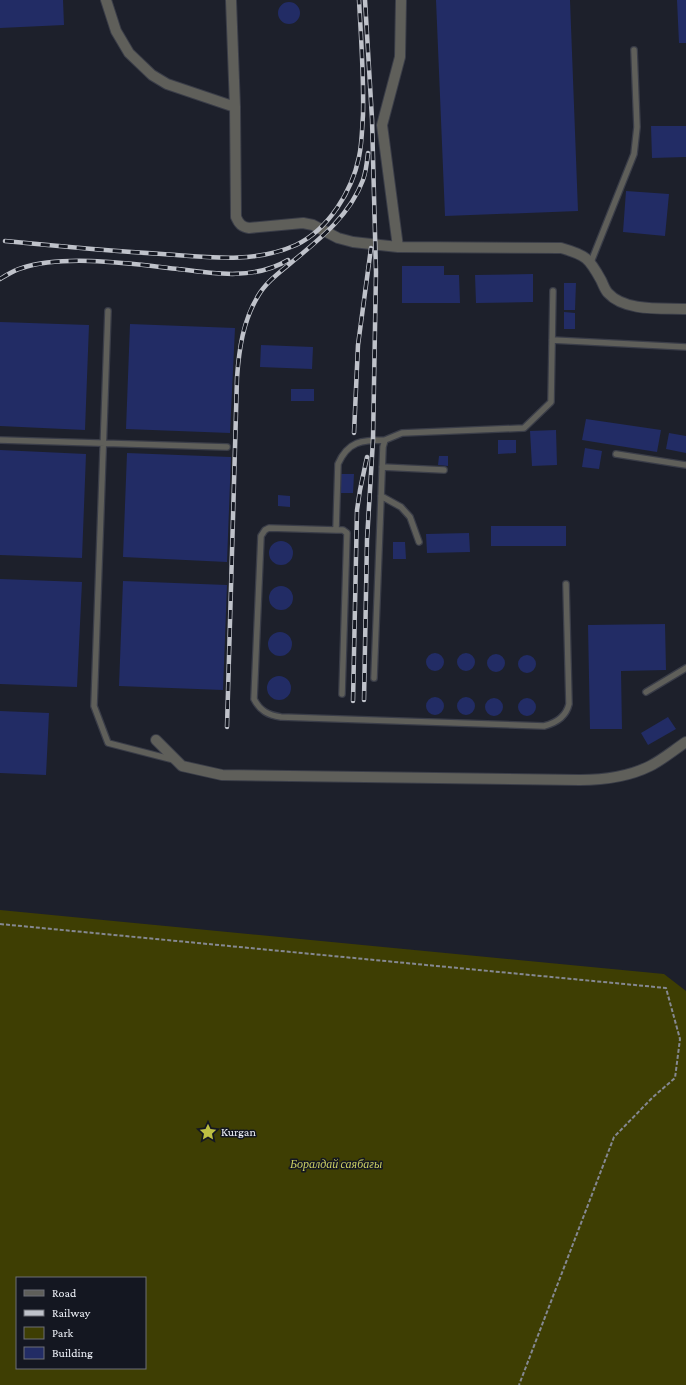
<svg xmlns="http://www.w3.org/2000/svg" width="686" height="1385" font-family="'Crimson Pro',serif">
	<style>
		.green { fill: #3e3e03; fill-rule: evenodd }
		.building { fill: #222c65 }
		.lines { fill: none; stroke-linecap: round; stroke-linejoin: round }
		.service-casing { stroke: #3a3d48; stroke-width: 8 }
		.minor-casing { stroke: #3a3d48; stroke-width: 12 }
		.path { stroke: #858891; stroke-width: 2; stroke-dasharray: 4 2; stroke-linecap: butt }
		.service { stroke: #5f5f5a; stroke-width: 5.5 }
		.minor { stroke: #5f5f5a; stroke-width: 10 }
		.rail-casing { stroke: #bfc2ca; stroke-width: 4.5 }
		.rail { stroke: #141721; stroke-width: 3; stroke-dasharray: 9; stroke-linecap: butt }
		.labels { text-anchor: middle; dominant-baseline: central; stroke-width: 3; stroke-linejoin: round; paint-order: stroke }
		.poi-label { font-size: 12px; fill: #eff2f9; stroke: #141721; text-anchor: start }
		.park-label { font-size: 12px; font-style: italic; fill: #cbce62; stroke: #141721 }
	</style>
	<rect width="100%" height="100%" fill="#1d202b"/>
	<!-- green -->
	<path class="green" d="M0 910 664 974 686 991V1385H0ZM17 1278H145V1368H17Z"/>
	<!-- building -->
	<path class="building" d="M0 0H63L64 25 0 28Z
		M436 0H570L578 211 445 216Z
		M677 0H686V43H679Z
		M278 13a11 11 0 1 1 22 0a11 11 0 1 1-22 0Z
		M651 126H686V157L652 158Z
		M626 191 669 194 665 236 623 232Z
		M402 266H444V275H459L460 303H402Z
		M533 274V302L476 303 475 275Z
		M564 283H576L575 310H564Z
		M564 312 575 313V329H564Z
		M0 322 89 325 85 430 0 426Z
		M130 324 235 328 230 433 126 429Z
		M261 345 313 347 312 369 260 367Z
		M291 389H314V401H291Z
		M586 419 661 430 657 452 582 440Z
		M556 430 557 465 532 466 530 431Z
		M669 433 686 436V453L666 449Z
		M498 440H516V453L498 454Z
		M585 448 602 451 599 469 582 467Z
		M0 450 86 454 82 558 0 555Z
		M127 453 231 457 227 562 123 557Z
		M439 456H448V466L438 465Z
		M341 474H354L353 493H341Z
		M278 495 290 496V507L278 506Z
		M491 526H566V546H491Z
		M469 533 470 552 427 553 426 534Z
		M269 553a12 12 0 1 1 24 0a12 12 0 1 1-24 0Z
		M393 542H405L406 559H393Z
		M0 579 82 582 77 687 0 684Z
		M123 581 227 585 223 690 119 686Z
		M269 598a12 12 0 1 1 24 0a12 12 0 1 1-24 0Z
		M665 624 666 670 621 671 622 729H590L588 625Z
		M268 644a12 12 0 1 1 24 0a12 12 0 1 1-24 0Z
		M426 662a9 9 0 1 1 18 0a9 9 0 1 1-18 0Z
		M457 662a9 9 0 1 1 18 0a9 9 0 1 1-18 0Z
		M487 663a9 9 0 1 1 18 0a9 9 0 1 1-18 0Z
		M518 664a9 9 0 1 1 18 0a9 9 0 1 1-18 0Z
		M267 688a12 12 0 1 1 24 0a12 12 0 1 1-24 0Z
		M457 706a9 9 0 1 1 18 0a9 9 0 1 1-18 0Z
		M426 706a9 9 0 1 1 18 0a9 9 0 1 1-18 0Z
		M518 707a9 9 0 1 1 18 0a9 9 0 1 1-18 0Z
		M485 707a9 9 0 1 1 18 0a9 9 0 1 1-18 0Z
		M0 711 49 713 46 775 0 773Z
		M668 717 676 729 648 745 641 733Z"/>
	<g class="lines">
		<!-- service casing -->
		<g class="service-casing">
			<path id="service" d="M591 262 634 154 637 127 634 50
				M108 311 94 706 108 743 174 760
				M552 340 686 347
				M0 440 227 447
				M385 440C362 440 348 441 338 464L336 530 269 528 265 530 261 536 254 699C260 711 268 715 281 717L544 726C556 723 566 717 569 704L566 584
				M616 454 686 465
				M382 467 444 470
				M381 496 401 507 410 517 419 542
				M336 530H343L347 533 342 694
				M374 678 383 447 385 440 402 433 524 428 551 402 553 291
				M646 692 686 668"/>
		</g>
		<!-- minor casing -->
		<g class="minor-casing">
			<path id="minor" d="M106 0 116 31 129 53 152 75 167 84 235 107
				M231 0 235 107 236 217C239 224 242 227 249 228L303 223 313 225 338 238 353 242 398 247 561 248C586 255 589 258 601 280 603 284 605 290 608 293 625 312 663 308 686 309
				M398 247 382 125 400 57 401 0
				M156 740 182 766 222 775 580 780C604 780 628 777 650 766 662 760 674 750 686 742"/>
		</g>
		<!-- path -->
		<path class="path" d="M0 924 666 988 680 1039 675 1078 653 1097 614 1137 519 1385"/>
		<!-- service -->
		<use href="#service" class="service"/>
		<!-- minor -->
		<use href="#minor" class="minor"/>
		<!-- rail casing -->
		<g class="rail-casing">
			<path id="rail" d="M5 241C57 246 110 251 162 254 206 257 254 264 296 245 329 229 352 191 359 157 362 143 362 129 363 115 364 77 361 38 359 0
				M0 279C7 275 14 270 22 268 65 254 133 264 178 269 215 274 255 280 288 260
				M354 433 358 345 371 248
				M364 700 367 540 373 440 376 272 372 119 365 0
				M353 701 357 510 360 490 367 457
				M227 727 237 378C239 349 243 321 258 296 266 282 280 272 292 262 320 239 350 215 363 180 366 172 367 162 368 153"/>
		</g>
		<!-- rail -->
		<use href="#rail" class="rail"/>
	</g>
	<!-- icons -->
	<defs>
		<g id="sight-bare" transform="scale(1.38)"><path d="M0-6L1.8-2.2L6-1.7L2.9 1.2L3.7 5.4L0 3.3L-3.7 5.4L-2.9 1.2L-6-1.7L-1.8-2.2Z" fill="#bdbf43" stroke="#141721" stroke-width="2.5" paint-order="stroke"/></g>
	</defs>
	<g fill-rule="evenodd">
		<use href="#sight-bare" x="208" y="1132"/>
	</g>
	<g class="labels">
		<!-- poi labels -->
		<g class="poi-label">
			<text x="221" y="1132">Kurgan</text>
		</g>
		<!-- park labels -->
		<g class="park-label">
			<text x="336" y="1164">Боралдай саябағы</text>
		</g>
	</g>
	<!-- legend -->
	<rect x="16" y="1277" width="130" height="92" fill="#141721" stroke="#6c6f77"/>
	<rect x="24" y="1290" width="20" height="6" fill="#5f5f5a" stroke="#6c6f77"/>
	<text x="52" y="1297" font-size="12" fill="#eff2f9">Road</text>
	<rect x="24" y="1310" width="20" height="6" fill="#bfc2ca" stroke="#6c6f77"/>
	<text x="52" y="1317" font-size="12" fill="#eff2f9">Railway</text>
	<rect x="24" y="1327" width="20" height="12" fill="#3e3e03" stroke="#6c6f77"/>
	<text x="52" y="1337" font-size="12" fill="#eff2f9">Park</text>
	<rect x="24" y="1347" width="20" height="12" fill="#222c65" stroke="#6c6f77"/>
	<text x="52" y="1357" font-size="12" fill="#eff2f9">Building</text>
</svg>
